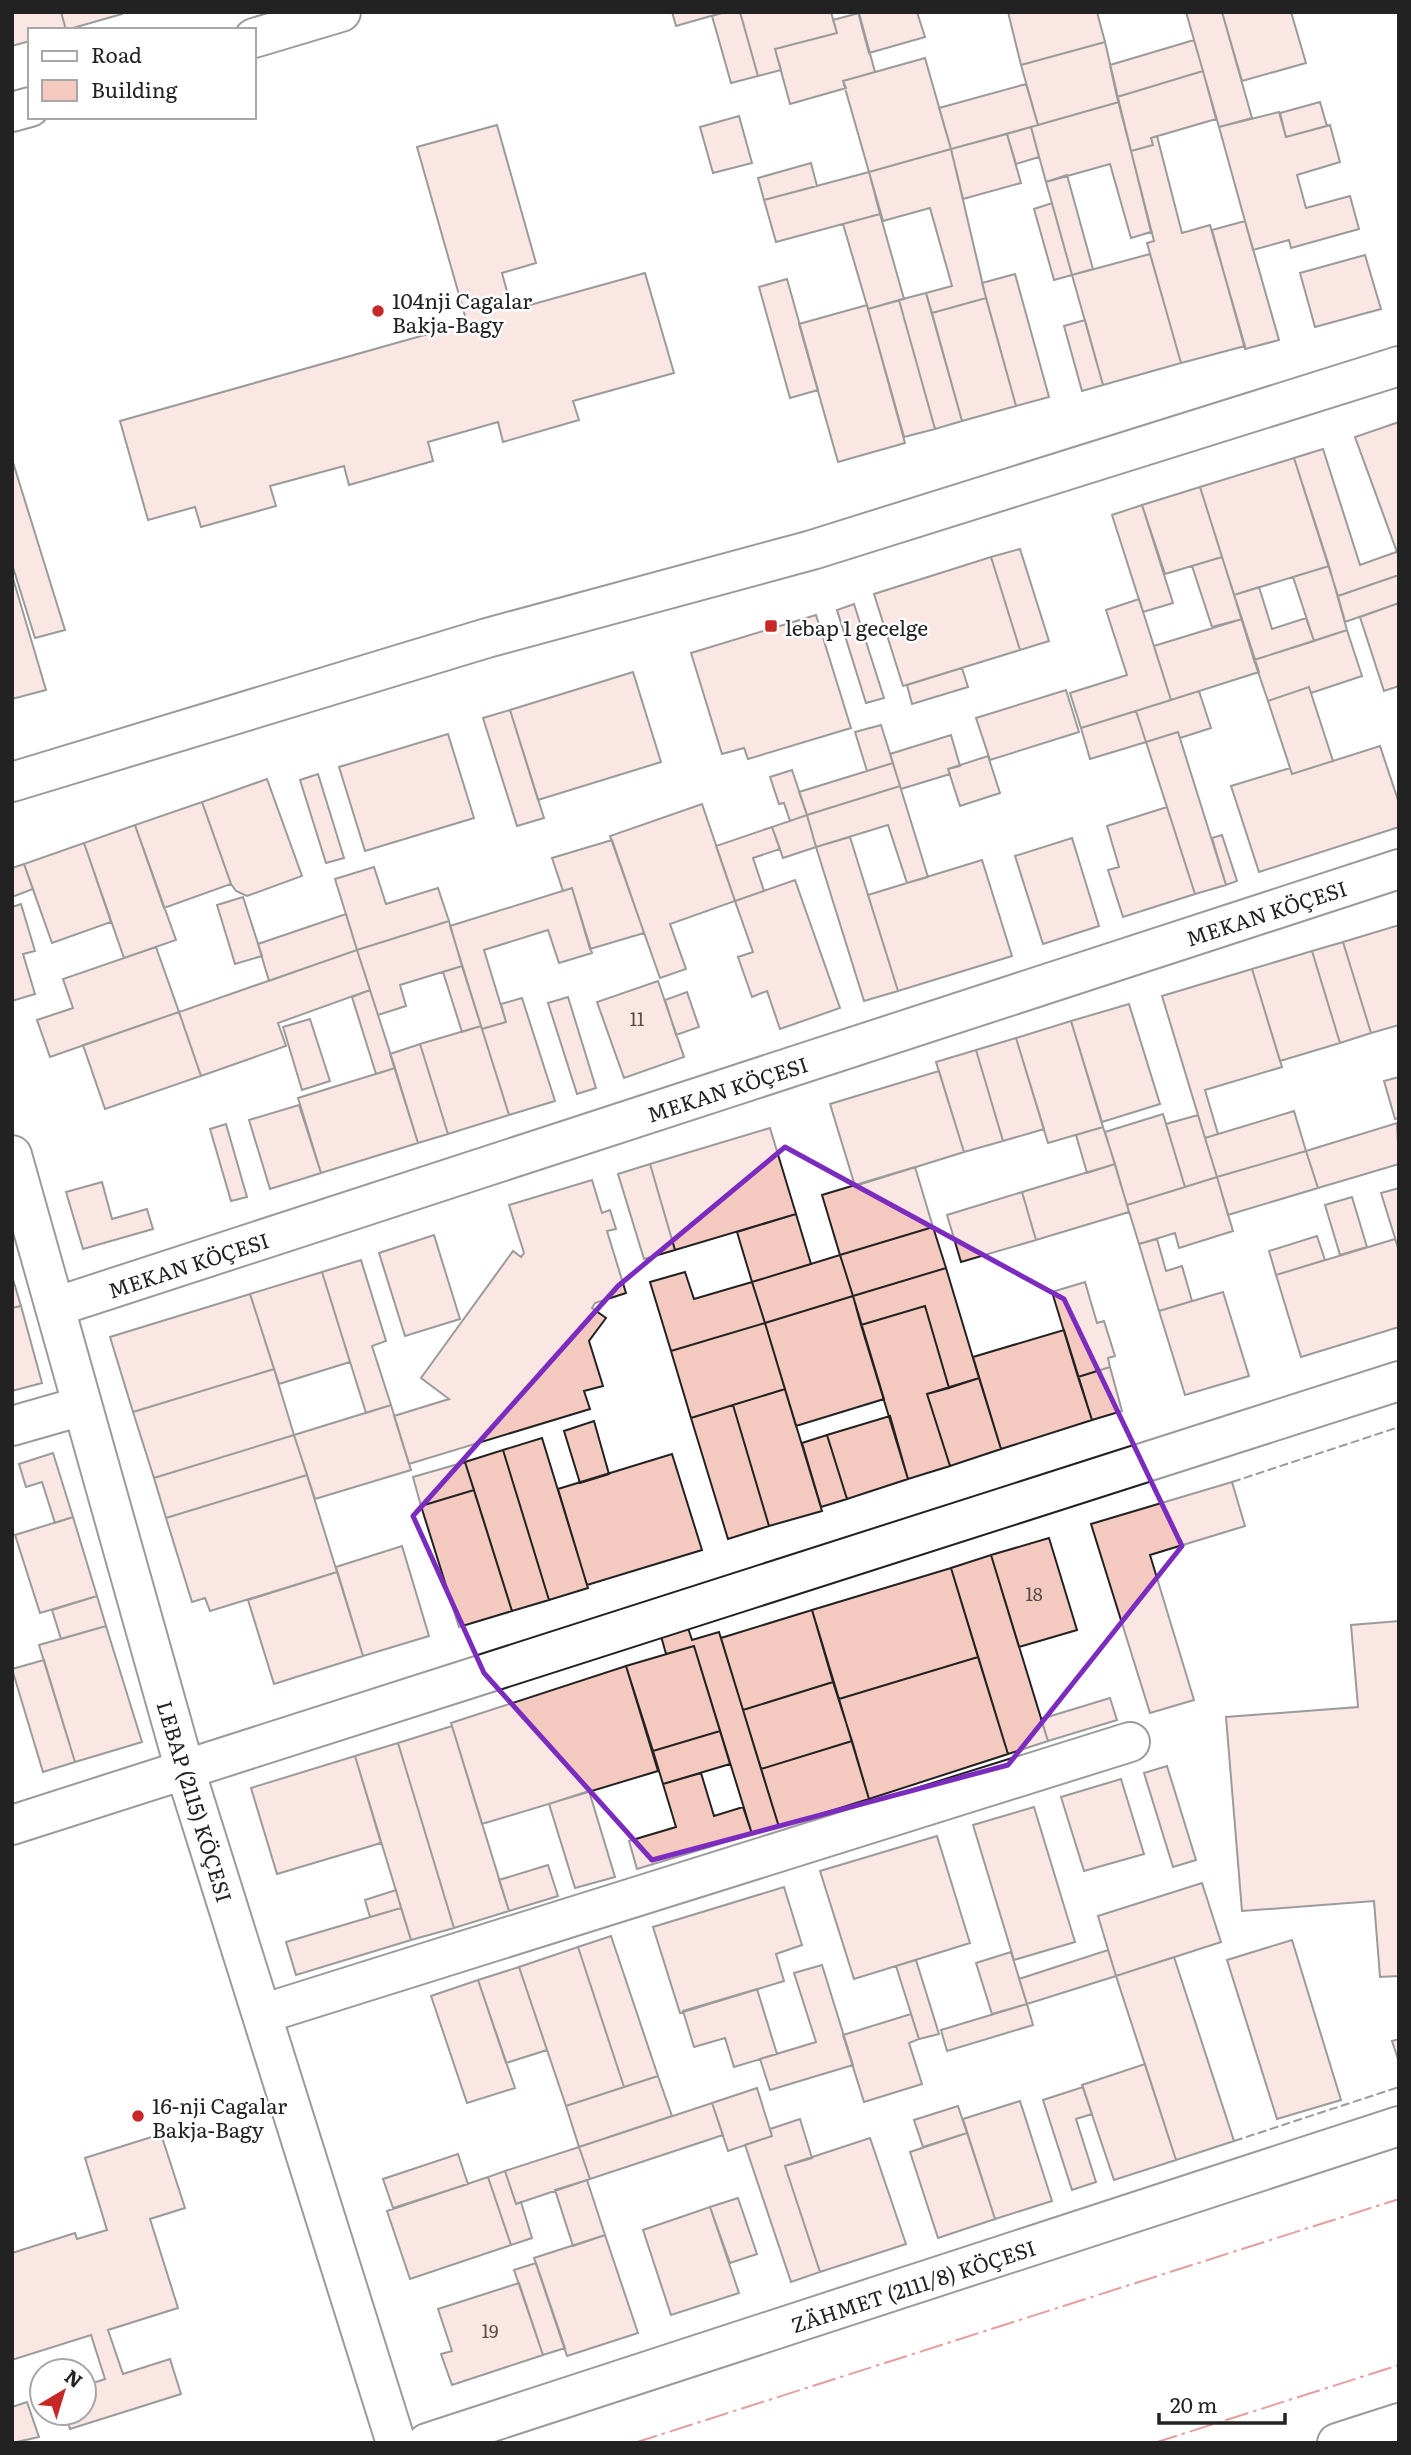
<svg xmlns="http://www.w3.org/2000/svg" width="1411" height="2455" font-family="Literata,serif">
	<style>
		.building { fill: #f3c9c0; stroke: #222; stroke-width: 2 }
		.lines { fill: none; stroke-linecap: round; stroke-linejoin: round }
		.minor-casing { stroke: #222; stroke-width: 42 }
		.minor { stroke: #fff; stroke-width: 38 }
		.fence { stroke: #222; stroke-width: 2; stroke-dasharray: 9 3.5; stroke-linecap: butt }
		.power { stroke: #c62828; stroke-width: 2; stroke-dasharray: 24 5 3.5 5; stroke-linecap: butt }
		.marked { fill: none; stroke: #7b2cbf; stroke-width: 5; stroke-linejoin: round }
		.poi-dot { fill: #c62828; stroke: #fff; stroke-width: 2.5 }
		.labels { text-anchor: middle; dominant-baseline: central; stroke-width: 5; stroke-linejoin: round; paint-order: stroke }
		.number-label { font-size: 18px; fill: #564c4a }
		.poi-label { font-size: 21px; fill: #222; stroke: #fff; text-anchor: start }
		.street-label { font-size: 21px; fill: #222; stroke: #fff }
	</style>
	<rect width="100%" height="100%" fill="#fff"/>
	<!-- building -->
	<path class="building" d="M12 12H61L66 30H30V41L12 46Z
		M61 12H122V14L66 30Z
		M672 12H725L676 26Z
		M725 12H740L758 76 731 83 712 16Z
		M740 12H831L837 33 775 49 781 70 758 76Z
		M917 12 925 37 869 53 858 12Z
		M1008 12H1097L1105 42 1021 65Z
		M1186 12H1222L1252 118 1219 127Z
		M1222 12H1291L1306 63 1242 81Z
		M859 13 875 72 843 81 846 88 790 104 775 49 837 33 833 20Z
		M1194 40 1203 71 1117 97 1110 65Z
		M1105 42 1119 102 1038 125 1021 65Z
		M925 58 951 149 869 172 843 81Z
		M1203 71 1216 119 1151 138 1153 145 1131 151 1117 97Z
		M1026 84 1038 125 951 149 939 108Z
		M1119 102 1151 232 1131 238 1110 164 1046 182 1031 127Z
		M1320 102 1327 126 1286 137 1280 113Z
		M1279 112 1286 137 1330 125 1340 162 1297 175 1306 208 1350 196 1359 229 1291 248 1289 240 1253 250 1219 127Z
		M739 116 752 163 713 173 700 127Z
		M497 125 536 263 502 273 512 310 645 273 674 373 573 401 579 420 503 442 498 422 428 442 433 461 349 485 344 466 270 486 276 506 201 527 195 507 148 520 120 421 467 323 417 147Z
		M1031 127 1039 157 1016 164 1007 134Z
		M1007 134 1021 183 963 199 951 149Z
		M1157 136 1182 233 1210 225 1245 346 1181 363 1147 243 1154 241 1131 151 1153 145 1151 138Z
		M951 149 986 298 932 313 926 293 952 286 930 208 883 221 869 172Z
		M811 163 817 186 764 200 758 178Z
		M869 172 880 214 776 242 764 200Z
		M1067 175 1093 269 1072 275 1046 182Z
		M1052 203 1072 275 1054 280 1034 209Z
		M880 214 904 299 868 309 843 224Z
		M1245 221 1279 340 1245 349 1212 230Z
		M1150 254 1181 363 1103 385 1072 275Z
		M1365 255 1381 309 1315 327 1300 273Z
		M1015 274 1049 397 1016 406 982 283Z
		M787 279 818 390 790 398 759 287Z
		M926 293 962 421 935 429 899 300Z
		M986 298 1016 406 962 421 932 313Z
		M899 300 935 429 904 437 868 309Z
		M867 305 905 443 838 462 799 324Z
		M1085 320 1103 385 1082 391 1064 326Z
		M1399 422V551L1397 552 1355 437Z
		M1323 449 1360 565 1399 551V575L1338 596 1294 458Z
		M1294 458 1329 566 1234 595 1200 487Z
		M12 459 65 630 35 638 12 564Z
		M1200 487 1222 557 1165 574 1142 505Z
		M1142 505 1173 603 1143 612 1112 515Z
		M1020 549 1049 641 1020 650 991 557Z
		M991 557 1020 650 903 686 874 594Z
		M1222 557 1242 619 1212 627 1192 566Z
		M1329 566 1347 630 1314 641 1293 577Z
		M12 575 46 690 12 699Z
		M1399 575V603L1345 622 1338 596Z
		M1259 587 1272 629 1306 618 1314 641 1254 660 1234 595Z
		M1139 599 1171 700 1081 728 1070 693 1127 675 1106 610Z
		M1399 603V686L1384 691 1360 617Z
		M854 604 884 698 866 703 837 610Z
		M816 615 851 728 748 759 744 748 722 754 691 653Z
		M1242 619 1259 672 1171 700 1154 646Z
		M1347 630 1362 676 1311 693 1309 687 1268 701 1254 660Z
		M962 668 968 687 912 704 907 685Z
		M633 672 661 762 538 800 510 710Z
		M1309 687 1333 761 1292 774 1268 701Z
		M1066 690 1079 732 990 760 976 718Z
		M1199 691 1211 728 1180 738 1178 732 1146 742 1136 711Z
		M510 710 544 818 517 826 483 718Z
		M1136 711 1146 742 1090 759 1081 728Z
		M881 725 893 763 867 771 855 732Z
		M1178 732 1226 885 1195 894 1146 742Z
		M448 734 474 818 365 851 339 767Z
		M951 735 960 766 948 769 950 774 901 789 890 754Z
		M1380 746 1399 803V827L1259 872 1231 786 1290 768 1292 774Z
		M988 756 1000 793 960 806 948 769Z
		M893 763 900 786 807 815 799 792Z
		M792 770 807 815 790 821 784 803 779 804 770 777Z
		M318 774 344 858 326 863 300 780Z
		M267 779 302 876 247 896 236 891 231 884 202 802Z
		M900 786 928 877 907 883 888 825 816 847 807 815Z
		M202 802 231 884 164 908 135 825Z
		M702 804 735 901 670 924 686 969 660 978 610 836Z
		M1167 807 1195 894 1123 917 1108 870 1119 867 1107 826Z
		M807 815 816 847 783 858 772 827Z
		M135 825 176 940 124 958 84 843Z
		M772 827 780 849 753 858 764 891 735 901 716 846Z
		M1222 835 1237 881 1226 885 1212 838Z
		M850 837 898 991 864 1001 816 847Z
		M1072 838 1099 926 1043 944 1015 856Z
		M612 840 644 933 590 949 572 888 563 891 552 858Z
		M84 843 111 922 52 943 24 864Z
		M982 860 1012 956 898 991 868 895Z
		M24 864 33 889 12 897V868Z
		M374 867 386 904 438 888 449 921 357 950 335 879Z
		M795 880 840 1008 780 1029 767 991 752 997 738 957 753 952 735 901Z
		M572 888 592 953 559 963 548 930 484 950 506 1022 482 1029 450 926Z
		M243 897 262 956 235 964 217 905Z
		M21 904 35 951 23 954 35 994 12 1001V907Z
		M346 914 357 950 269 981 258 944Z
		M449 921 462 966 400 985 406 1006 378 1015 357 950Z
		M1399 925V1025L1371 1033 1343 942Z
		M1343 942 1371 1033 1340 1043 1312 951Z
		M156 947 179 1012 50 1057 37 1020 73 1008 63 979Z
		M357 950 370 990 278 1023 286 1046 201 1076 179 1012Z
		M1312 951 1340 1043 1280 1061 1252 969Z
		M462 966 481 1026 462 1032 443 972Z
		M1252 969 1282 1067 1205 1090 1218 1134 1205 1138 1162 996Z
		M658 981 684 1057 624 1078 597 1002Z
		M370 990 395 1068 376 1074 352 997Z
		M687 992 699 1027 676 1035 665 1000Z
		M568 997 596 1088 577 1094 548 1003Z
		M522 998 555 1101 509 1115 482 1029 506 1022 501 1004Z
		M1129 1004 1160 1104 1102 1122 1071 1021Z
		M179 1012 201 1076 105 1109 83 1045Z
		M310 1019 330 1081 302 1090 283 1027Z
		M1071 1021 1103 1127 1048 1143 1016 1038Z
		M481 1026 509 1115 448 1134 420 1044Z
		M1016 1038 1044 1129 1003 1141 976 1050Z
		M420 1044 448 1134 418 1143 390 1054Z
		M976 1050 1003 1141 964 1152 936 1062Z
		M395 1068 418 1143 321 1173 298 1098Z
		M939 1071 964 1152 855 1186 830 1104Z
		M1399 1077V1118L1395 1119 1384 1081Z
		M299 1105 321 1173 270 1189 249 1120Z
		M1294 1111 1306 1151 1217 1177 1205 1138Z
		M1163 1114 1185 1187 1127 1205 1105 1132Z
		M1198 1115 1217 1177 1185 1187 1166 1124Z
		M1397 1123 1399 1164 1318 1188 1306 1151Z
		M226 1124 247 1197 231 1201 210 1129Z
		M1103 1127 1115 1164 1087 1173 1076 1135Z
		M770 1128 796 1214 675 1250 650 1164Z
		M1306 1151 1318 1188 1228 1215 1217 1177Z
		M650 1164 675 1250 644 1259 618 1174Z
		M1115 1164 1129 1212 1036 1240 1022 1192Z
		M915 1167 933 1227 840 1255 822 1195Z
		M1217 1177 1233 1231 1179 1248 1175 1233 1139 1244 1127 1205Z
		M592 1180 602 1213 610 1210 616 1229 607 1231 626 1293 595 1303 592 1308 606 1318 589 1341 603 1386 584 1391 590 1409 409 1464 394 1416 449 1399 421 1378 513 1251 521 1257 524 1253 509 1205Z
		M102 1182 112 1219 147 1209 153 1229 83 1249 66 1192Z
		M1399 1188V1251L1381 1193Z
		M1022 1192 1036 1240 961 1262 947 1215Z
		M1352 1197 1367 1247 1340 1255 1325 1205Z
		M796 1214 811 1264 752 1282 737 1232Z
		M933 1227 946 1268 853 1296 840 1255Z
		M434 1235 460 1319 405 1336 379 1253Z
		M1317 1236 1325 1260 1276 1275 1269 1251Z
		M1157 1239 1166 1271 1182 1266 1192 1301 1159 1311 1139 1244Z
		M1395 1239 1399 1251V1327L1301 1357 1276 1275Z
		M840 1255 853 1296 765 1323 752 1282Z
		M361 1260 386 1341 372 1346 391 1405 366 1413 322 1272Z
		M946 1268 979 1378 949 1388 925 1306 861 1325 853 1296Z
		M322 1272 350 1362 279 1384 250 1294Z
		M685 1272 694 1299 752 1282 765 1323 671 1351 650 1282Z
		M12 1276 21 1306 12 1308Z
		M1085 1282 1097 1323 1104 1321 1115 1356 1108 1358 1110 1367 1078 1377 1052 1292Z
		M1223 1292 1249 1376 1185 1395 1159 1311Z
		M250 1294 274 1369 133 1412 110 1337Z
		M853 1296 884 1399 796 1426 765 1323Z
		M21 1306 42 1383 12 1391V1308Z
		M925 1306 949 1388 927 1394 950 1466 908 1479 861 1325Z
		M765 1323 785 1389 691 1418 671 1351Z
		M1064 1330 1092 1420 1001 1449 973 1357Z
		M1110 1367 1122 1411 1092 1420 1078 1377Z
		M274 1369 294 1435 154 1478 133 1412Z
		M979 1378 1001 1449 950 1466 927 1394Z
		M785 1389 822 1511 769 1526 733 1405Z
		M391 1405 411 1470 315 1499 294 1435Z
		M733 1405 769 1526 728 1539 691 1418Z
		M890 1416 908 1479 847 1499 827 1435Z
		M594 1421 609 1474 580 1483 564 1431Z
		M294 1435 307 1475 166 1518 154 1478Z
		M827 1435 847 1499 821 1507 802 1443Z
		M542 1438 588 1588 549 1600 503 1450Z
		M503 1450 549 1600 512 1611 465 1462Z
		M53 1453 73 1517 55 1523 42 1482 26 1487 19 1464Z
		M672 1454 702 1550 587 1585 558 1489Z
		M465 1462 474 1490 421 1506 413 1477Z
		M307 1475 337 1572 210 1611 205 1598 192 1602 166 1518Z
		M1232 1482 1245 1526 1150 1555 1194 1700 1150 1713 1091 1524Z
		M474 1490 512 1611 459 1627 421 1506Z
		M73 1517 97 1596 40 1613 15 1535Z
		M1049 1538 1077 1630 1019 1647 991 1555Z
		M402 1546 429 1636 363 1656 336 1567Z
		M991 1555 1048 1741 1008 1754 951 1568Z
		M951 1568 978 1657 839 1699 812 1610Z
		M337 1572 363 1656 274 1684 248 1600Z
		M97 1596 106 1626 61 1639 52 1610Z
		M812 1610 833 1682 743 1710 721 1638Z
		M1399 1621V1976L1380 1977 1374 1901 1242 1911 1226 1717 1358 1707 1351 1625Z
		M106 1626 142 1742 75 1762 39 1645Z
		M688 1628 692 1640 719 1632 779 1827 752 1834 694 1646 666 1654 661 1636Z
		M694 1646 720 1731 653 1751 626 1666Z
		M978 1657 1008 1754 869 1799 839 1699Z
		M44 1660 75 1762 43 1772 12 1669Z
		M626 1666 658 1771 482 1824 451 1723Z
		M833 1682 852 1741 761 1769 743 1710Z
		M1110 1698 1117 1720 1048 1741 1041 1719Z
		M452 1726 509 1911 454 1928 398 1743Z
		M720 1731 730 1764 663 1784 653 1751Z
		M852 1741 869 1799 779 1827 761 1769Z
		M398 1743 454 1928 411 1940 355 1756Z
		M355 1756 381 1843 277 1874 251 1788Z
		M1167 1766 1196 1860 1173 1867 1144 1773Z
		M701 1773 714 1816 743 1807 752 1834 637 1869 629 1841 676 1827 663 1784Z
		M1121 1779 1144 1854 1084 1871 1061 1797Z
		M589 1791 615 1877 575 1888 549 1804Z
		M1034 1807 1075 1942 1014 1960 973 1825Z
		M937 1836 970 1943 854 1979 820 1871Z
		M548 1865 558 1896 509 1911 499 1880Z
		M1202 1883 1221 1942 1116 1976 1098 1916Z
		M784 1887 802 1945 776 1954 784 1981 680 2013 653 1927Z
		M396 1890 401 1908 370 1917 365 1900Z
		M401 1908 411 1940 296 1975 286 1942Z
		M611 1936 658 2076 624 2087 578 1947Z
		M1292 1940 1341 2100 1277 2119 1227 1960Z
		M578 1947 624 2087 566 2106 519 1967Z
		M1108 1950 1116 1976 1027 2004 1019 1979Z
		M1011 1952 1027 2004 992 2014 976 1963Z
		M1174 1957 1234 2141 1176 2160 1116 1976Z
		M916 1960 939 2034 919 2039 896 1966Z
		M822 1965 853 2065 770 2090 760 2059 816 2042 794 1973Z
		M519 1967 547 2050 506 2063 478 1980Z
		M478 1980 515 2088 467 2103 431 1996Z
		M757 1989 777 2054 734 2067 725 2038 694 2047 683 2011Z
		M1027 2004 1033 2025 947 2051 941 2030Z
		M911 2014 919 2039 909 2043 922 2084 864 2102 843 2035Z
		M1399 2039V2062L1392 2041Z
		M1145 2064 1176 2160 1114 2180 1082 2085Z
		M658 2076 672 2116 579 2147 566 2106Z
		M1083 2087 1092 2114 1076 2119 1096 2182 1072 2190 1043 2100Z
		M757 2088 772 2136 728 2151 712 2103Z
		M1020 2101 1052 2201 995 2219 963 2119Z
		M712 2103 723 2135 590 2179 579 2147Z
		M958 2106 967 2133 923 2147 914 2120Z
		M800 2119 812 2158 785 2166 820 2272 791 2282 745 2145 772 2136 770 2129Z
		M967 2133 995 2219 938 2238 910 2152Z
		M161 2134 185 2208 150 2219 178 2308 108 2330 123 2374 170 2359 181 2394 70 2429 65 2413H84V2386L105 2379 91 2335 12 2360V2253L75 2233 77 2239 107 2230 85 2158Z
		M870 2138 906 2244 820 2272 785 2166Z
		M579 2147 590 2179 516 2204 505 2171Z
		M458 2154 468 2184 393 2208 383 2179Z
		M505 2171 516 2204 521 2202 532 2238 511 2245 488 2177Z
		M488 2177 511 2245 410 2279 387 2211Z
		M587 2180 605 2235 573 2246 555 2190Z
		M738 2198 757 2254 730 2263 710 2207Z
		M710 2207 739 2293 671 2315 643 2230Z
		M605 2235 638 2333 567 2356 534 2258Z
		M536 2263 565 2348 543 2355 514 2270Z
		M519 2283 543 2355 452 2385 441 2354 452 2351 438 2309Z
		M27 2402 39 2437 12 2443V2407Z"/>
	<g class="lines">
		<!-- minor casing -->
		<g class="minor-casing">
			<path id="minor" d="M254 38 341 12
				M12 112 30 107
				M12 782 487 638 812 550 1399 366
				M12 1155 185 1770 396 2443
				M55 1307 1399 869
				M12 1426 82 1406
				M12 1825 1399 1381
				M262 2014 1130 1742
				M427 2443 1399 2126
				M1337 2443 1399 2423"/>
		</g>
		<!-- minor -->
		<use href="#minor" class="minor"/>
		<!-- fence -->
		<path class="fence" d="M1232 1482 1399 1427
			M1234 2141 1399 2087"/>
		<!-- power -->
		<path class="power" d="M634 2443 1399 2199
			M1154 2443 1399 2365"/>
	</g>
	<!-- marked area -->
	<path d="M0 0H1411V2455H0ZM785 1147 1064 1299 1182 1546 1008 1765 652 1860 484 1673 413 1516 618 1286Z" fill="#fff" fill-opacity=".55" fill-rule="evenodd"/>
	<path class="marked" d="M785 1147 1064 1299 1182 1546 1008 1765 652 1860 484 1673 413 1516 618 1286Z"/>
	<!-- markers -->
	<g class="poi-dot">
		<circle cx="378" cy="311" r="7"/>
		<rect x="764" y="619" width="14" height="14" rx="3.5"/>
		<circle cx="138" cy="2116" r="7"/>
	</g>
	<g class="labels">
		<!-- number labels -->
		<g class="number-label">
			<text x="637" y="1018">11</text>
			<text x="1034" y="1593">18</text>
			<text x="490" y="2330">19</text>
		</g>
		<!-- poi labels -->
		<g class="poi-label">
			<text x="392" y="299">104nji Cagalar<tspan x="392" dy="24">Bakja-Bagy</tspan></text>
			<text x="785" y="626">lebap 1 gecelge</text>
			<text x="152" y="2104">16-nji Cagalar<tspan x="152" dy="24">Bakja-Bagy</tspan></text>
		</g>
		<!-- street labels -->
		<g class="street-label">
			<text transform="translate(1266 912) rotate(-18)">MEKAN KÖÇESI</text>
			<text transform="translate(727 1088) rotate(-18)">MEKAN KÖÇESI</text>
			<text transform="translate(188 1264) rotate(-18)">MEKAN KÖÇESI</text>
			<text transform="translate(196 1801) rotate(73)">LEBAP (2115) KÖÇESI</text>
			<text transform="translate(913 2285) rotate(-18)">ZÄHMET (2111/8) KÖÇESI</text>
		</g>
	</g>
	<!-- border -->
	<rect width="1411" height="2455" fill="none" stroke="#222222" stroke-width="28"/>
	<!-- legend -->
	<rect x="28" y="28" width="228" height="91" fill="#ffffff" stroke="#a7a7a7" stroke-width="2"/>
	<rect x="42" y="51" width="35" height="10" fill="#ffffff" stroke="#a7a7a7" stroke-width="2"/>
	<text x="91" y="63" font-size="21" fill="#222222">Road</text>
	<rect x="42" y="80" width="35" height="21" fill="#f3c9c0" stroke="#a7a7a7" stroke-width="2"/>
	<text x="91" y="98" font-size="21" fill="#222222">Building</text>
	<!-- north arrow -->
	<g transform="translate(63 2392) rotate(38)"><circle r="33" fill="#ffffff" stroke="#a7a7a7" stroke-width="2"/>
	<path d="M0-5L12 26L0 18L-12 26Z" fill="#c62828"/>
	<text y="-10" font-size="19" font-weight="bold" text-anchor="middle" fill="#222222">N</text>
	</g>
	<!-- scale -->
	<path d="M1159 2413v10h126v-10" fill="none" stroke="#222222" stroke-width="3.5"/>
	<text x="1170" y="2413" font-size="21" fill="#222222" stroke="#ffffff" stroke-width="5" paint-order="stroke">20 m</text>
</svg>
